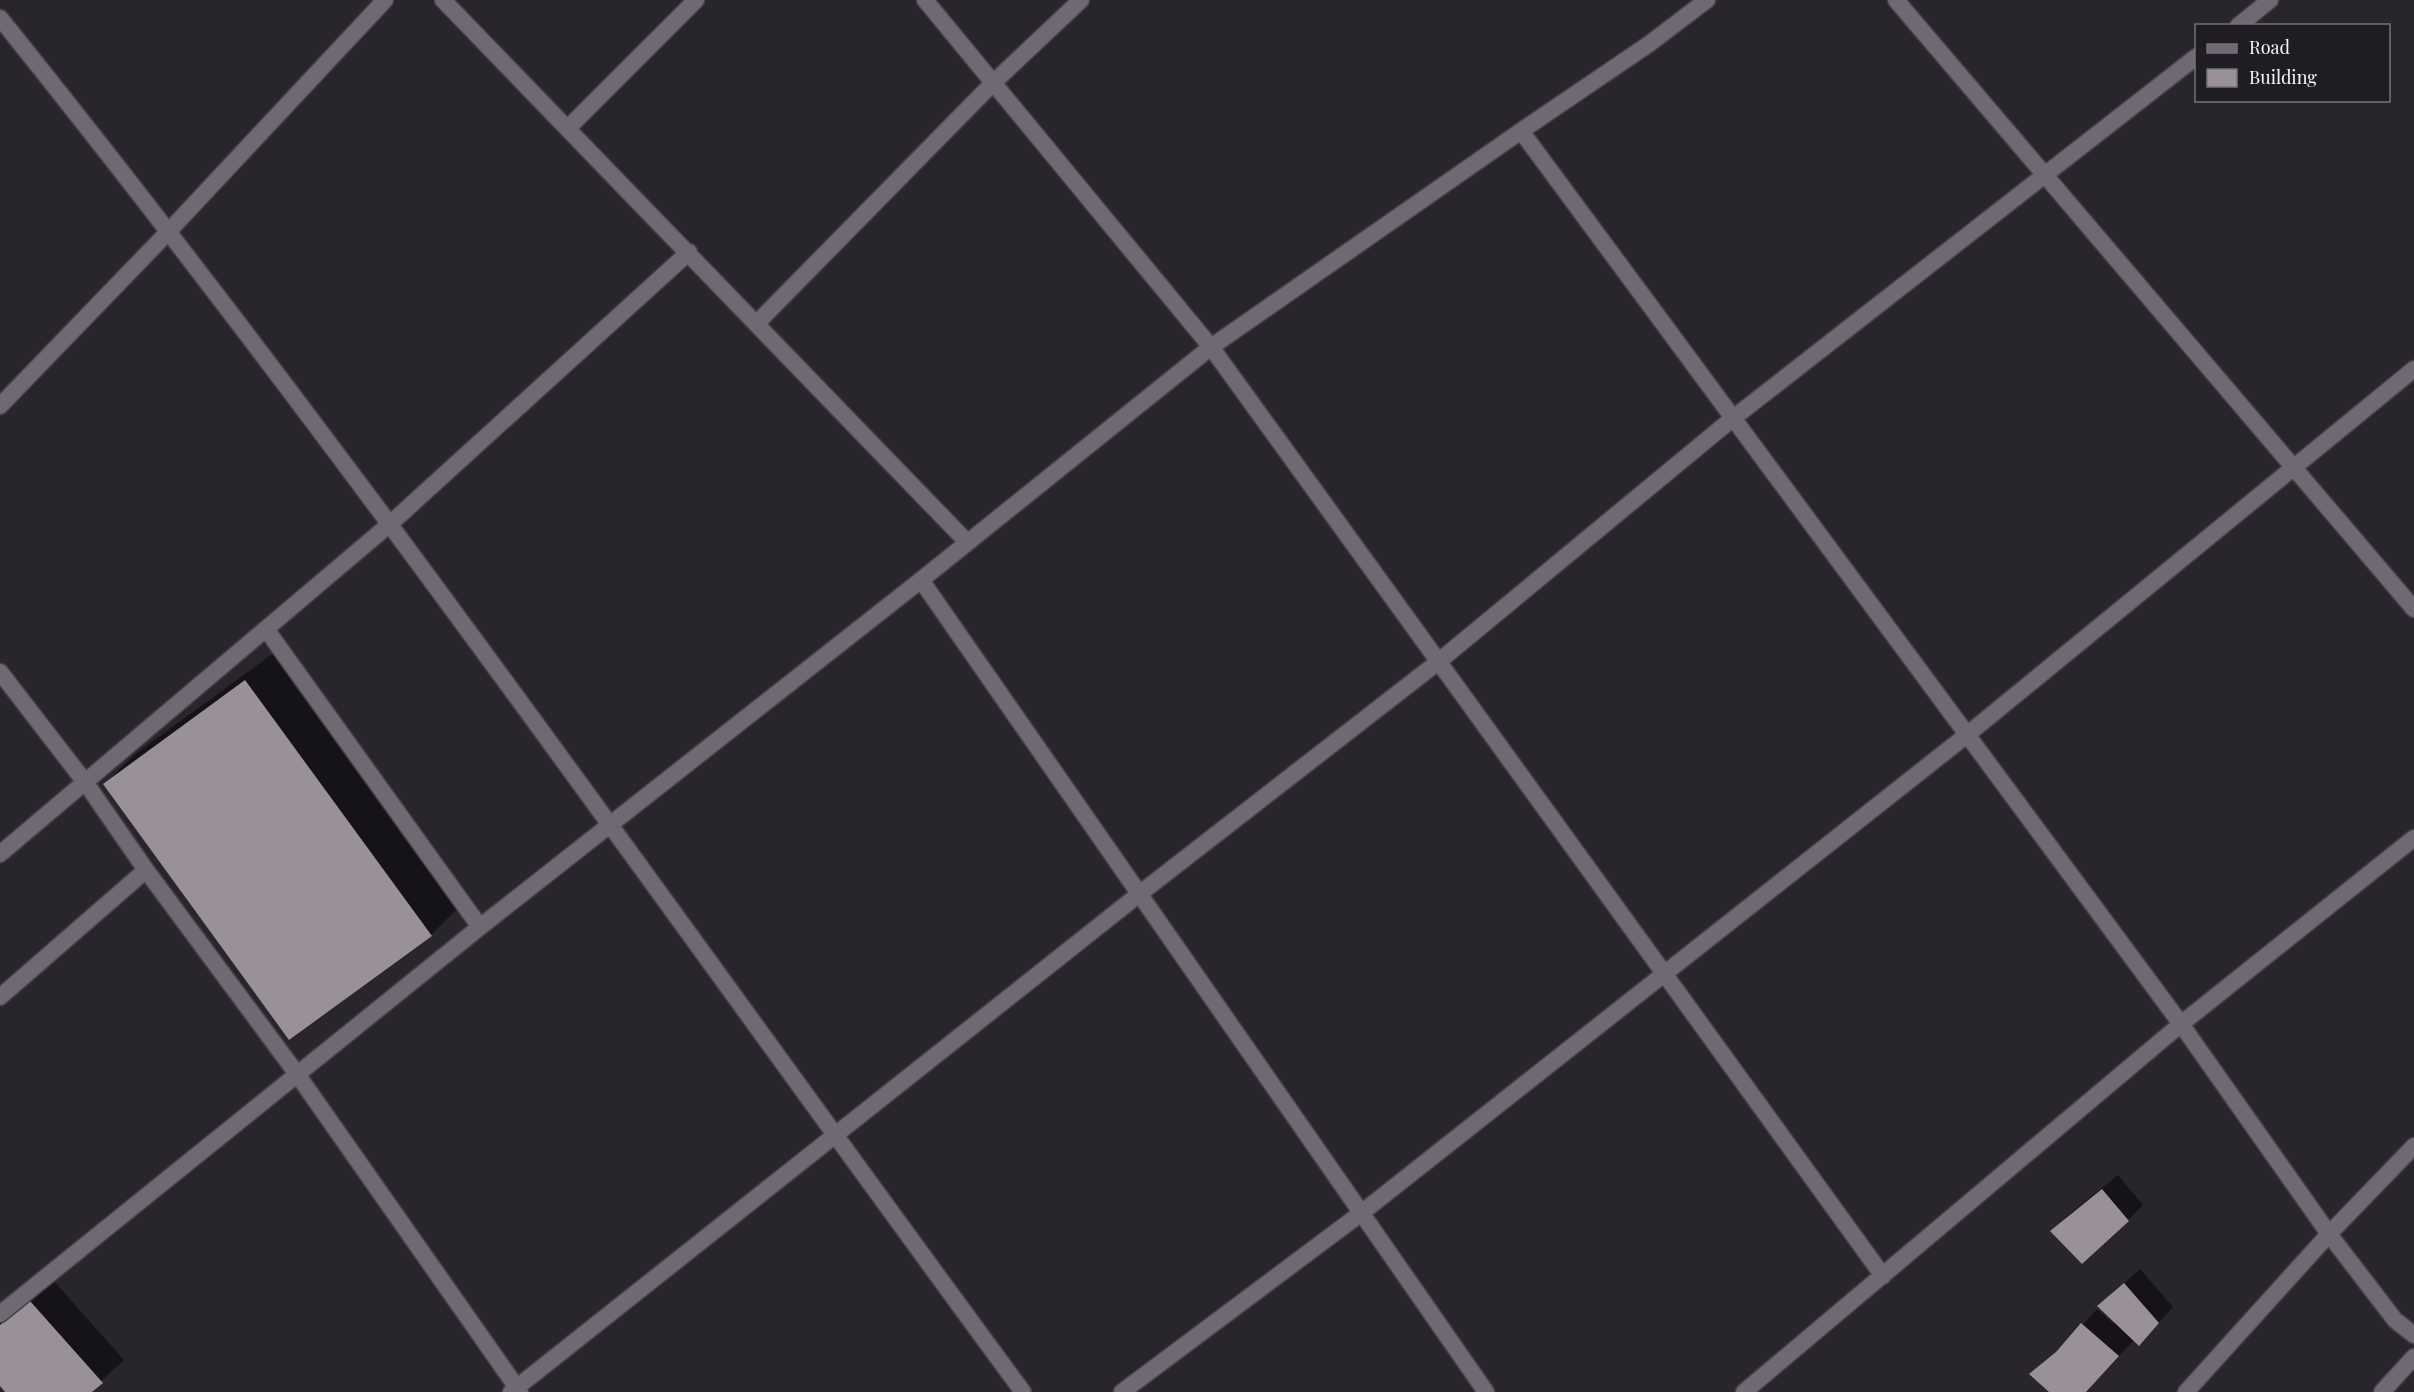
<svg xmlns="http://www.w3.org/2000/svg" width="2414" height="1392" font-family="'Playfair Display',serif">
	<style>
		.shadow { fill: #0007 }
		.building { fill: #9a9198 }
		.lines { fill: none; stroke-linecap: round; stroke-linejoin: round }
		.minor-casing { stroke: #444147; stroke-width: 19 }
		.tertiary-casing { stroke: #444147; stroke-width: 19 }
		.minor { stroke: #6e6972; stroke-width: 16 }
		.tertiary { stroke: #6e6972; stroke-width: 16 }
	</style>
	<rect width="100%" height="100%" fill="#29252c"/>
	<!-- shadow -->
	<path class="shadow" d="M275 652 460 906 431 935 105 784 134 755Z
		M2118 1175 2143 1205 2128 1220 2052 1231 2067 1216Z
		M2140 1269 2173 1307 2139 1344 2134 1340 2086 1392H2051L2031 1374 2066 1343 2097 1309 2114 1324 2116 1322 2099 1306Z
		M53 1280 124 1360 89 1392H7L0 1384V1322Z"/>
	<!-- building -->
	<path class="building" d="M245 680 432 936 289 1040 103 784Z
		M2102 1189 2129 1221 2082 1264 2050 1231Z
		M2124 1283 2159 1323 2139 1346 2097 1306Z
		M30 1301 103 1383 92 1392H5L0 1386V1325Z
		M2081 1323 2119 1356 2086 1392H2049L2029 1374 2056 1352Z"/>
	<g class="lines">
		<!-- minor casing -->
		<g class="minor-casing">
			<path id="minor" d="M443 0 967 542
				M925 0 1211 347 1883 1276
				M1896 0 2414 609
				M2238 26 2270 0
				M568 128 696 0
				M1521 131 2181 1024 2329 1234 2395 1320 2414 1335
				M756 324 993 83 1081 0
				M0 406 169 231 385 0
				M921 580 1486 1392
				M266 629 480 927
				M0 672 85 782 146 870 297 1074 520 1392
				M0 854 391 523 689 252
				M0 997 146 870
				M0 1314 480 927 921 580 1211 347 1521 131 1649 44 1707 0
				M511 1392 1138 895 1438 662 1732 419 2196 57
				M1122 1392 1360 1214 1968 734 2414 369
				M1744 1392 2181 1024 2414 838
				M2186 1392 2329 1234 2414 1146
				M2382 1392 2414 1357"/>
		</g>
		<!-- tertiary casing -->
		<g class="tertiary-casing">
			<path id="tertiary" d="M0 18C358 463 684 932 1023 1392"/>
		</g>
		<!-- minor -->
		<use href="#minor" class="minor"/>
		<!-- tertiary -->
		<use href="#tertiary" class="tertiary"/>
	</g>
	<!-- legend -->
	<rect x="2195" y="24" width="195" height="78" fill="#201c23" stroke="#767279" stroke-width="1.5"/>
	<rect x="2207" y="44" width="30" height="9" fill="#6e6972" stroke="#767279" stroke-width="1.5"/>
	<text x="2249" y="54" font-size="18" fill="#f6f4f9">Road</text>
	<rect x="2207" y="69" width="30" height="18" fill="#9a9198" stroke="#767279" stroke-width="1.5"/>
	<text x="2249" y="84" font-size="18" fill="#f6f4f9">Building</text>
</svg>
